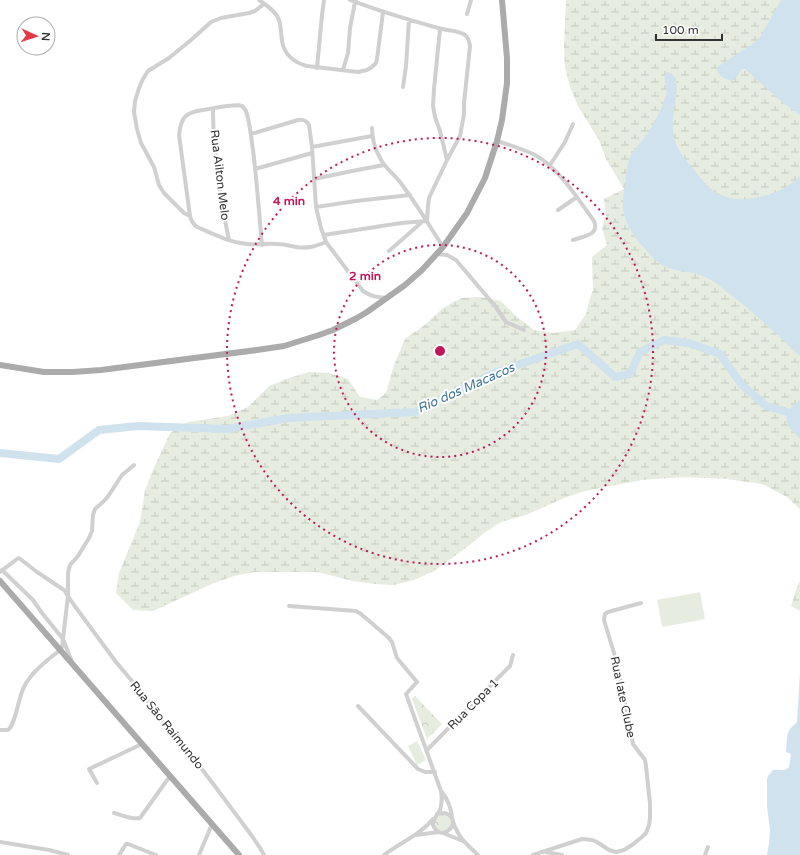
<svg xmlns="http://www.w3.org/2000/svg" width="800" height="855" font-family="'Varela Round',sans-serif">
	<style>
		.forest { fill: url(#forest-crowns) }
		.wetland { fill: url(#wetland-marsh) }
		.pitch { fill: #e6ecdf }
		.water { fill: #cfe2ee }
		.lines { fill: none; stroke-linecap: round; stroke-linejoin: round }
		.river { stroke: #cfe2ee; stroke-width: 8 }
		.street { stroke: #d0d0d0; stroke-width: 4 }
		.primary { stroke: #ababab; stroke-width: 6 }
		.ring { fill: none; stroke: #c2185b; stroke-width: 2; stroke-dasharray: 2 4 }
		.labels { text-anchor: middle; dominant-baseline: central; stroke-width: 4; stroke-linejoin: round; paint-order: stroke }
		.street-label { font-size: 12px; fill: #333; stroke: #fff }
		.water-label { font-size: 13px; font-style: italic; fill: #3f7597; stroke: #fff }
		.centre { fill: #c2185b; stroke: #fff; stroke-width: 2 }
		.ring-label { font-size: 12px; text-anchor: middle; font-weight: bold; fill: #c2185b; stroke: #fff; stroke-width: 4; stroke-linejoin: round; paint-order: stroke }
	</style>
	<defs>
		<pattern id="forest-crowns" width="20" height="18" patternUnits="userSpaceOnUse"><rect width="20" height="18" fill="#e6ecdf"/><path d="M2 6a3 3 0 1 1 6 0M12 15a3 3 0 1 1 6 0" fill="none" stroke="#c6cbc0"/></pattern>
		<pattern id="wetland-marsh" width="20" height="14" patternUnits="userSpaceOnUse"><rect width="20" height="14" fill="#e6ecdf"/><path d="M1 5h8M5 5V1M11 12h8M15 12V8" fill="none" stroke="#c6cbc0"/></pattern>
	</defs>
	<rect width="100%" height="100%" fill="#fff"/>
	<!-- forest -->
	<path class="forest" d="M415 696 442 724 427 739 412 699Z
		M435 823a8 8 0 1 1 16 0a8 8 0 1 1-16 0Z"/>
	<!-- wetland -->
	<path class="wetland" d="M566 0H800V509L787 497 762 484 727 479 685 477 642 480 585 491 564 498 526 515 501 522 484 533 467 547 434 571 414 580 394 585 374 584 353 581 317 572H255L234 576 214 583 153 611 133 610 116 593 119 573 140 522 145 490 153 470 170 433 188 422 228 416 248 407 269 386 289 378 309 372 329 373 348 379 360 397 377 400 386 393 394 365 405 339 426 324 443 308 461 298 481 297 501 301 516 316 534 330 554 333 575 330 586 314 590 298 593 290 592 257 607 245 602 228 606 215 604 199 624 189 606 159 599 140 578 106 570 87 565 68 564 48Z
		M800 581V611L791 606 797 587Z"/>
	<!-- pitch -->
	<path class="pitch" d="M700 592 705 619 662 627 657 600Z
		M417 741 426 760 417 765 408 746Z"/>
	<!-- water -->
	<path class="water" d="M781 0H800V115L782 102 745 69H742L735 79 732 81C725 79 716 75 717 67L757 41 760 37Z
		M667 72C684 75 674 105 673 116 672 125 673 137 677 146 681 155 689 163 695 171 700 177 705 184 711 189 726 201 746 201 763 196 778 193 790 186 800 176V356C776 334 753 311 727 292 721 287 715 281 707 278 694 270 677 273 664 266 657 263 652 257 648 252 634 238 623 223 623 203 623 197 624 190 625 184 626 175 627 164 631 155 638 144 648 135 654 123 657 118 666 98 667 92 667 85 662 79 667 72Z
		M800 400V438C797 435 794 433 791 429 780 417 790 407 800 400Z
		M800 672V855H767L769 843 770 830 767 806V779L768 776 773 770C779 769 784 772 789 767L791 754 786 752V750C787 743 786 735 790 729 792 726 795 725 797 722Z"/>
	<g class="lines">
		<!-- river -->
		<path class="river" d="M0 453 59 459 99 430 138 426 227 429 288 418 415 412 494 373 578 344 615 377 630 374 640 352 664 340 689 343 720 354 742 385 766 406 787 412"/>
		<!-- street -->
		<path class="street" d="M259 0C266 5 276 11 279 20 281 26 281 34 282 41 284 55 295 63 307 66L358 72 367 70 372 67 376 63 377 59 383 12
			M467 14 471 0
			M440 29 434 89 433 106 435 117 440 131 447 160
			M317 68 322 15 324 0
			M343 70 348 53 350 28 355 2 356 0
			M403 87 406 66 409 20
			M213 109C213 153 220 197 229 240
			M372 128C372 138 375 149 380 158 384 167 394 174 400 182 416 203 429 225 443 247
			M251 134 298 120C303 119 306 120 309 125L312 147 316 207 321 228 326 242 363 291C372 297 377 297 387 298
			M497 141C510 145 523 149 535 155 558 167 578 199 594 221 600 235 584 236 573 240
			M312 147 372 136
			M550 165 565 142 573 124
			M255 169 312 153
			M314 179 352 171 384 165
			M316 207 356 201 410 195
			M558 210 577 197
			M190 216 184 213 164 193 159 185 154 167 141 143 137 129 134 112 135 101 139 88 143 79 148 71 169 58 191 40 211 22 221 18 249 13 255 11 264 4
			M324 235 401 223 427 221 428 206 429 198 447 160 460 136 464 114V103L470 46C469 41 469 38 465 35 458 30 447 31 438 28 409 20 379 11 350 0
			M262 245C259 213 257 182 253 150 251 138 250 122 246 111 245 109 244 108 242 106 237 103 211 109 203 110 185 112 181 118 179 135L190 216C191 221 193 224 197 227 213 234 229 242 247 244 257 245 268 243 278 244 284 244 290 246 296 247 308 249 316 246 326 242
			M389 251 422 222
			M437 254 447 255 456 260 495 306 506 322 524 330
			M2 570 33 600 42 613 63 639 72 662
			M0 572 17 559 19 558 37 572 64 590 74 605 116 662 142 693 160 718 198 764 217 789 252 836 260 848 264 855
			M289 606 356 611 361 614 389 638 392 642 397 658 417 682 406 694 441 791C442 797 442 804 440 810 437 816 433 818 433 825 440 843 462 825 449 815 445 812 441 813 437 814
			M358 706 418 769 425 772H435
			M0 730H8C16 724 18 698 24 687 31 672 48 660 60 650L62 647 68 596V573L70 565 78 556 89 538 92 531 93 515 95 509 105 500 109 495 122 475 134 465
			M427 750 510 666 513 655
			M97 783 89 769 142 744
			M442 792C448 800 451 808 452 817
			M114 813C122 815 131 820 140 818L170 776
			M453 822C459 838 466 844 478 855
			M443 833 463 841
			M416 835 439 832
			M0 842 49 850 68 855
			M546 852 562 855
			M119 855 126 844H128L156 855
			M199 855 212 824
			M384 855C400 843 421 834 433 819
			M533 855 582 839 592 840 597 842 609 850 616 852 624 850 632 845 642 837 646 833 649 825 650 818V804L646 766 645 760 633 744 617 663 604 620 605 614 608 612 641 603
			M705 855 708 847"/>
		<!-- primary -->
		<path class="primary" d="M0 365 44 372H73L101 370 257 350 284 346 319 335 333 330 357 318 367 312 405 285 422 270 443 247 467 213 485 178 497 141 502 120 507 83V58L502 0
			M0 581 239 855"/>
	</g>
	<!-- distance rings -->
	<g class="ring">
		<circle cx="440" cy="351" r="106"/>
		<circle cx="440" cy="351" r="213"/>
	</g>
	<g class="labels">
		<!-- street labels -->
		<g class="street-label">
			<text transform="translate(220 175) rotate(83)">Rua Ailton Melo</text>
			<text transform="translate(623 697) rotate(78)">Rua Iate Clube</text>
			<text transform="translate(473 704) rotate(-45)">Rua Copa 1</text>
			<text transform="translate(167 725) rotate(51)">Rua São Raimundo</text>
		</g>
		<!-- water labels -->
		<g class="water-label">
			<text transform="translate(466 388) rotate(-24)">Rio dos Macacos</text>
		</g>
	</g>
	<circle cx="440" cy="351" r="6" class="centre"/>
	<g class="ring-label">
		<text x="289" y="205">4 min</text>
		<text x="365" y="280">2 min</text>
	</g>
	<!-- north arrow -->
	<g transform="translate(36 36) rotate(93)"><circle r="19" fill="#ffffff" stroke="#adadad"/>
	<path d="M0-3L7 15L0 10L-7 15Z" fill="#e63946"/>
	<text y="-6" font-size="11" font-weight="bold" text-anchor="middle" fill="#333333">N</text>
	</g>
	<!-- scale -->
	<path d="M656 34v6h66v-6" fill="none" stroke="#333333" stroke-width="2"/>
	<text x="662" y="34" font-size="12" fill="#333333" stroke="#ffffff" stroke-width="3" paint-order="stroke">100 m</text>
</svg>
